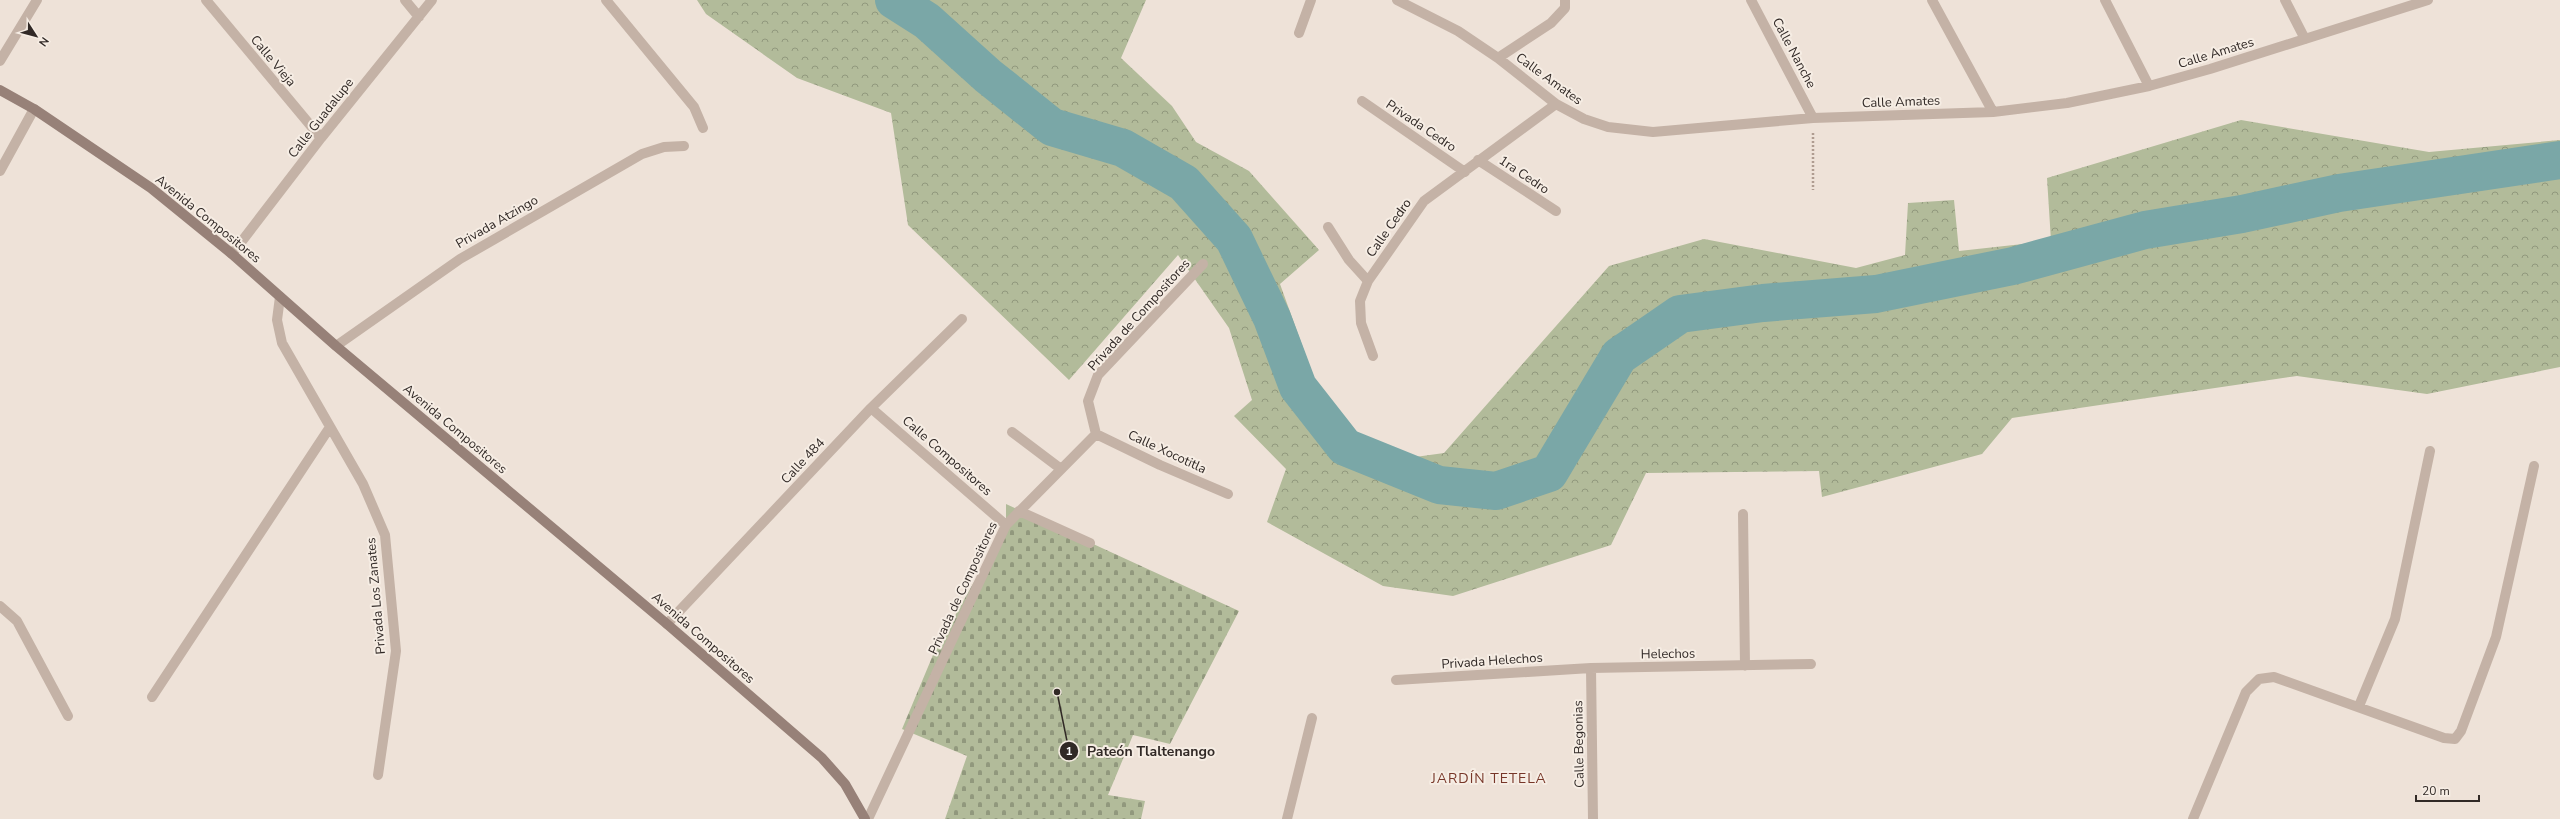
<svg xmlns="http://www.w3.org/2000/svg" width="2560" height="819" font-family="'Nunito Sans',sans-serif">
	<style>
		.forest { fill: url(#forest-crowns) }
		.cemetery { fill: url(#cemetery-stones) }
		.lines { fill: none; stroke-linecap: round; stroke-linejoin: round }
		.river { stroke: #7aa7a7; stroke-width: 38 }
		.path { stroke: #af9c90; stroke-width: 2.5; stroke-dasharray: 2 2; stroke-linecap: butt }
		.street { stroke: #c4b2a6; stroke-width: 10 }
		.secondary { stroke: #978178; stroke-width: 10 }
		.labels { text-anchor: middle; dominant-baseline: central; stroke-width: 4; stroke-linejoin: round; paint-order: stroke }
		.street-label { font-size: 13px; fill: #312926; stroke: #f6ede4 }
		.neighbourhood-label { font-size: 14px; letter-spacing: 1px; fill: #773628; stroke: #f6ede4 }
		.leader { fill: none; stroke: #312926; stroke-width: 1.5 }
		.callout-dot { fill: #312926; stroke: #f6ede4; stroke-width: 1.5 }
		.mark-label { font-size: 12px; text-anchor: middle; font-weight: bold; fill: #fff }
		.callout-label { font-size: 14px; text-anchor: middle; font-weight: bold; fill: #312926; stroke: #f6ede4; stroke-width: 4; stroke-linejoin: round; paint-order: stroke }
	</style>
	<defs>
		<pattern id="forest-crowns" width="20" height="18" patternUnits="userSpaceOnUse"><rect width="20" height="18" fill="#b2bb9a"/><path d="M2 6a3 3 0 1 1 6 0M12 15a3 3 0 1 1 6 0" fill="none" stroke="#91987d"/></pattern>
		<pattern id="cemetery-stones" width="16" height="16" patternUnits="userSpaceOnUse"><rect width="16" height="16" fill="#b2bb9a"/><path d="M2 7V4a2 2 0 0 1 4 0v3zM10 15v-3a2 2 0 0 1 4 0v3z" fill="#91987d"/></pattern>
	</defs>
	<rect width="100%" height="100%" fill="#eee2d8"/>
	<!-- forest -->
	<path class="forest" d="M697 0H1146L1121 58 1172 106 1196 142 1249 171 1319 250 1280 284 1324 406 1352 432 1408 458 1444 453 1609 266 1704 239 1856 268 1905 255 1908 203 1954 200 1959 251 2051 241 2047 178 2241 120 2429 152 2560 140V367L2427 394 2297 376 2012 418 1982 454 1822 497 1819 471 1646 473 1611 545 1453 596 1383 586 1267 522 1286 469 1234 416 1252 400 1229 328 1178 255 1069 380 908 225 891 113 797 78 706 14Z"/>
	<!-- cemetery -->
	<path class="cemetery" d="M1006 504 1239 611 1170 744 1133 735 1108 795 1145 801 1141 819H945L967 756 902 729 933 655 1006 525Z"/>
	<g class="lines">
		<!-- river -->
		<path class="river" d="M894 0 927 21 988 76 1052 127 1123 148 1184 183 1234 239 1272 318 1298 387 1345 447 1439 485 1496 491 1549 473 1619 356 1680 314 1763 303 1876 294 2013 266 2145 230 2242 214 2339 193 2560 160"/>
		<!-- path -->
		<path class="path" d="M1813 133V190"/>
		<!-- street -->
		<path class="street" d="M206 0 321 138
			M405 0 419 17
			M606 0 694 107 703 128
			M1397 0 1458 31 1498 58 1556 104 1584 119 1608 127 1653 132 1813 118 1993 112 2067 103 2149 86 2210 69 2428 0
			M1751 0 1813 118
			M1932 0 1993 112
			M2105 0 2149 86
			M2285 0 2305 39
			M1299 33 1311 0
			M1498 58 1551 23 1565 8V0
			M0 61 37 0
			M1362 101 1465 172
			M1478 160 1556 211
			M0 171 34 109
			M1328 227 1349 260 1368 281
			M232 254 321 138 432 0
			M280 297 277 320 282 343 363 484 385 535 396 651 378 775
			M336 346 460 259 642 154 664 147 684 146
			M1373 356 1361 323 1360 301 1368 281 1424 201 1556 104
			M871 408 1006 525
			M1012 432 1061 469
			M1096 434 1088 401 1098 375 1203 264
			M1096 434 1160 465 1228 494
			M1019 511 1090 543
			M1743 514 1745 666
			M0 606 17 621 68 716
			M667 624 871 408 962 319
			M1591 668 1593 819
			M1396 680 1591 668 1811 664
			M152 697 330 427
			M2359 706 2395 619 2430 451
			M868 819 1006 525 1096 434
			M1287 819 1312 718
			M2193 819 2246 692 2259 679 2274 677 2444 738 2455 739 2461 731 2496 637 2534 466"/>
		<!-- secondary -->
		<path class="secondary" d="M0 90 34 109 151 188 232 254 336 346 667 624 822 758 845 784 865 819"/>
	</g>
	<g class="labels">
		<!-- street labels -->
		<g class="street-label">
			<text transform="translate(1794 53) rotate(62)">Calle Nanche</text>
			<text transform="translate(2216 53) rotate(-17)">Calle Amates</text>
			<text transform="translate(273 61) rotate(50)">Calle Vieja</text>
			<text transform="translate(1549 79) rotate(36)">Calle Amates</text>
			<text transform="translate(1901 102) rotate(-2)">Calle Amates</text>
			<text transform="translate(321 118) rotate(-52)">Calle Guadalupe</text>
			<text transform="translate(1421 126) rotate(34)">Privada Cedro</text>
			<text transform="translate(1524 175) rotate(34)">1ra Cedro</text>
			<text transform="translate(208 219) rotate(39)">Avenida Compositores</text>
			<text transform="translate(497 222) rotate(-30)">Privada Atzingo</text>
			<text transform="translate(1389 228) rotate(-55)">Calle Cedro</text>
			<text transform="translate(1139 315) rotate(-48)">Privada de Compositores</text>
			<text transform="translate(455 429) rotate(40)">Avenida Compositores</text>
			<text transform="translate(1167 452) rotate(25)">Calle Xocotitla</text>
			<text transform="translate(947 456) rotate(41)">Calle Compositores</text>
			<text transform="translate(803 461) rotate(-47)">Calle 484</text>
			<text transform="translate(963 588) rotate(-65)">Privada de Compositores</text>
			<text transform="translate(376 596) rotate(-95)">Privada Los Zanates</text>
			<text transform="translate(703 638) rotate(41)">Avenida Compositores</text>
			<text transform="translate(1668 654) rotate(-1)">Helechos</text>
			<text transform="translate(1492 661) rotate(-4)">Privada Helechos</text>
			<text transform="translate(1579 744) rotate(-91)">Calle Begonias</text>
		</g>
		<!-- neighbourhood labels -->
		<g class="neighbourhood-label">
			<text x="1489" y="778">JARDÍN TETELA</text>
		</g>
	</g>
	<!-- callouts -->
	<path class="leader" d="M1057 692L1069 751"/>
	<g class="callout-dot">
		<circle cx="1057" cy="692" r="4"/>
		<circle cx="1069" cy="751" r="10"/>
	</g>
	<g class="mark-label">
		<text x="1069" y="755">1</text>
	</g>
	<g class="callout-label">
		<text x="1151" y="756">Pateón Tlaltenango</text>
	</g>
	<!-- north arrow -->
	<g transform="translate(36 36) rotate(126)" stroke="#f6ede4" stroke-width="3" paint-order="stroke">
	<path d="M0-3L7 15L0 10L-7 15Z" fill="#312926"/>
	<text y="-6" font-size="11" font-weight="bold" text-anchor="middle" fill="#312926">N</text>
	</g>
	<!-- scale -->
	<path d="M2416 795v6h63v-6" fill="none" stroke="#312926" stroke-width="2"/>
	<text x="2422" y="795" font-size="12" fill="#312926" stroke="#f6ede4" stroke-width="3" paint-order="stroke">20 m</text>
</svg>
